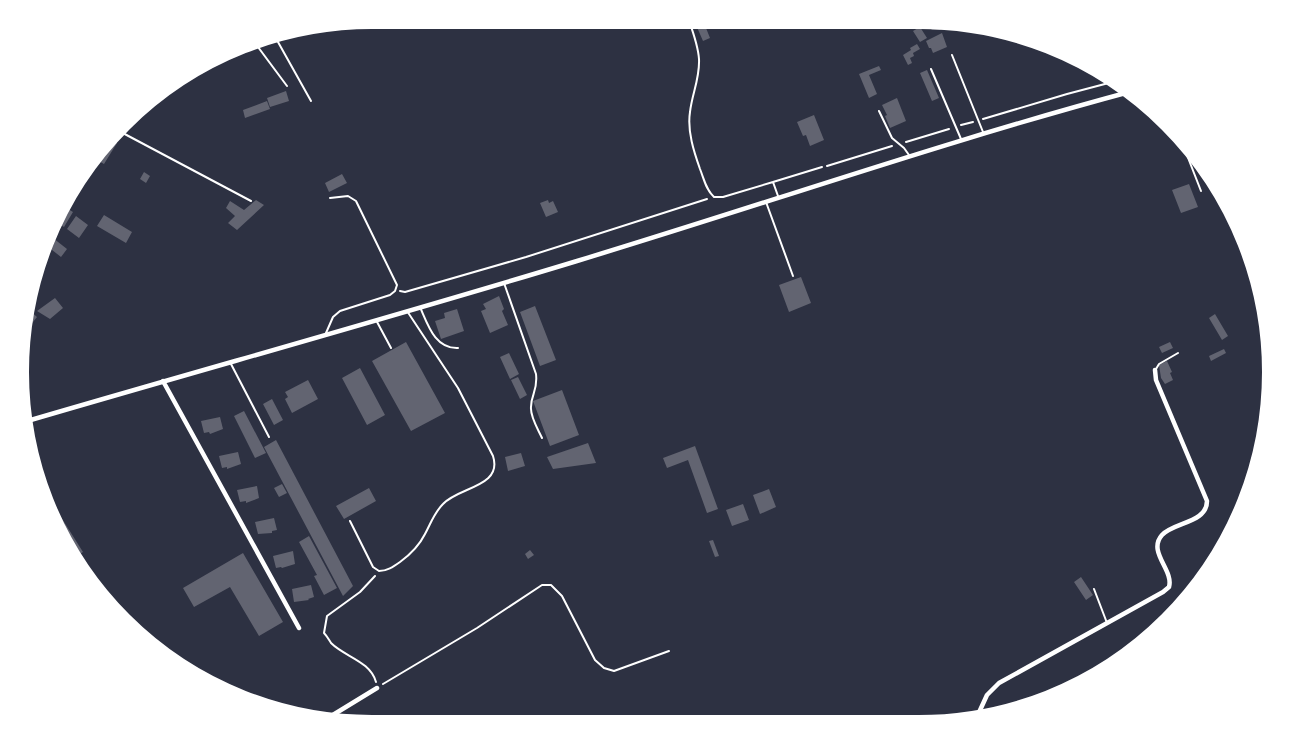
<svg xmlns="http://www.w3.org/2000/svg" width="1291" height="744" font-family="Figtree,sans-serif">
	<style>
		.building { fill: #626471 }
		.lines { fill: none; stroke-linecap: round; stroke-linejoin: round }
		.path { stroke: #fff; stroke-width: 2 }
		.service { stroke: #fff; stroke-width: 2 }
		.minor { stroke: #fff; stroke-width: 4.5 }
		.rim { fill: none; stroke: #fff; stroke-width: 6 }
	</style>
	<rect width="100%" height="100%" fill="#2d3142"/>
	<!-- building -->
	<path class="building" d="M693 18H702L710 38 703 41Z
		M926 18 946 19V24L940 30H932L926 24Z
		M920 27 927 38 920 42 913 31Z
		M942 33 947 47 933 53 931 48H929L926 41Z
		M917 44 920 49 913 53 914 56 910 58 912 63 908 65 903 55 911 50 910 48Z
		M879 66 881 70 869 75 877 94 869 98 859 74Z
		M927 70 939 98 932 101 920 73Z
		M286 91 289 101 270 107 267 98Z
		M897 98 906 121 890 128 885 116 887 115 882 105Z
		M267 101 270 109 245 118 243 110Z
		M814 115 824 140 810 146 806 135 803 136 797 122Z
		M111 139 117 143 104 164 93 158Z
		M144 172 150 176 146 183 140 179Z
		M342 174 347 183 329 192 325 183Z
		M1189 184 1198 207 1181 213 1172 190Z
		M256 200 264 205 237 230 228 223 235 216 226 208 230 201 244 210Z
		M548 200 549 203 553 201 558 212 546 217 540 203Z
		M63 206 73 212 64 227 56 222Z
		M104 215 132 232 126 243 97 226Z
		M76 216 88 225 79 238 67 229Z
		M53 238 67 249 61 257 47 246Z
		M801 277 811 303 789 312 779 285Z
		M499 296 504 309 502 311 508 325 490 333 481 311 486 309 483 304Z
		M55 298 63 308 50 319 37 311Z
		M535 306 556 360 540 366 520 312Z
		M27 308 37 317 25 332 26 317Z
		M457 309 464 331 441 339 435 321 445 318 444 313Z
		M1215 314 1228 336 1222 340 1209 318Z
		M406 342 445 413 411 431 372 361Z
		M1170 342 1173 348 1162 353 1159 347Z
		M1224 349 1226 353 1211 361 1209 356Z
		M509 353 519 374 510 379 500 357Z
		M1167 361 1172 372 1170 373 1173 380 1165 384 1161 378 1159 365Z
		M360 368 385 415 367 425 342 378Z
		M518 377 527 395 520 399 511 380Z
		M308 380 318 399 292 413 285 399 288 397 285 392Z
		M562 390 579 435 550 446 533 401Z
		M272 399 283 420 274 425 263 404Z
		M244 411 266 453 255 458 234 416Z
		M220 417 223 429 210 434 209 432 204 433 201 421Z
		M276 440 353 586 343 596 264 447Z
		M588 443 596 463 553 469 547 457Z
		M695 446 718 509 707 513 688 460 667 468 663 458Z
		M238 452 241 464 227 469V467L222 468 219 456Z
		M521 453 525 466 508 471 505 457Z
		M282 484 287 493 279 497 274 488Z
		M257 486 259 498 246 503V501L240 502 237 490Z
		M42 487 83 552 75 557 38 489Z
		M369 488 376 501 344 519 336 506Z
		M769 489 776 507 760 514 753 495Z
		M743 504 749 520 732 526 726 510Z
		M274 518 277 530 272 531V533L258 534 255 522Z
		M309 536 337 588 324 595 314 576 317 575 299 542Z
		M713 540 719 556 715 557 709 541Z
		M530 550 534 555 528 559 525 554Z
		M293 551 295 564 282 568 281 567 276 568 273 556Z
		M243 553 283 622 259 636 230 587 194 607 183 588Z
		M1081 577 1093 595 1086 600 1074 582Z
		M311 585 314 597 308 599 309 600 294 602 292 589Z"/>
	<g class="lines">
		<!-- path -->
		<path class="path" d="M267 35 278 42 311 101
			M983 119 1067 94 1120 80
			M961 125 973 122
			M906 142 949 129
			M827 166 892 146
			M400 291 405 292 526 257 707 199
			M375 576 360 592 327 616 324 633C327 636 329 640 331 643 345 657 370 661 376 682
			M383 684 477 628 542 585H551L562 596 595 660 604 668 614 671 669 651"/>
		<!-- service -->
		<path class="service" d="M688 18C693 32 698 45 699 59 700 78 692 94 690 112 687 131 694 152 700 169 704 179 706 190 714 197H723L773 182 778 196
			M252 39 287 86
			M952 55 983 132
			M931 69 961 139
			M879 111 892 138 904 148 909 155
			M119 131 251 201
			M1178 132 1201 191
			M773 182 822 167
			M766 202 793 276
			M40 257 41 258
			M504 283 536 374C538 391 531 394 531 407 530 417 538 429 542 438
			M27 304 33 309
			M420 307C428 325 435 349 458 348
			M376 320 391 348
			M326 333 333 317 340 311 390 295 395 291 397 285 356 201 348 196 330 198
			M231 364 269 437
			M1156 369 1159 364 1178 353
			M350 521 373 567 379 571C387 571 393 567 400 562 411 554 419 546 425 534 431 523 434 513 443 504 458 487 503 487 493 456L458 388 407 311
			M1094 589 1107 623"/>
		<!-- minor -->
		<path class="minor" d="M163 381 299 628
			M24 422C208 368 393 317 577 261 762 205 946 141 1133 91
			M976 719 987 695 999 683 1163 592 1169 587C1174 570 1147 552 1162 535 1174 522 1207 523 1207 501L1156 380 1155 370
			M323 721 377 688"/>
	</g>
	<!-- crop -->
	<path d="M0 0H1291V744H0ZM372 26H919A346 346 0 0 1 1265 372V372A346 346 0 0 1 919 718H372A346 346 0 0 1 26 372V372A346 346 0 0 1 372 26Z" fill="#fff" fill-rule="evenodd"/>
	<path class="rim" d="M372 26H919A346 346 0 0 1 1265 372V372A346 346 0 0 1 919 718H372A346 346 0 0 1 26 372V372A346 346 0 0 1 372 26Z"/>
</svg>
